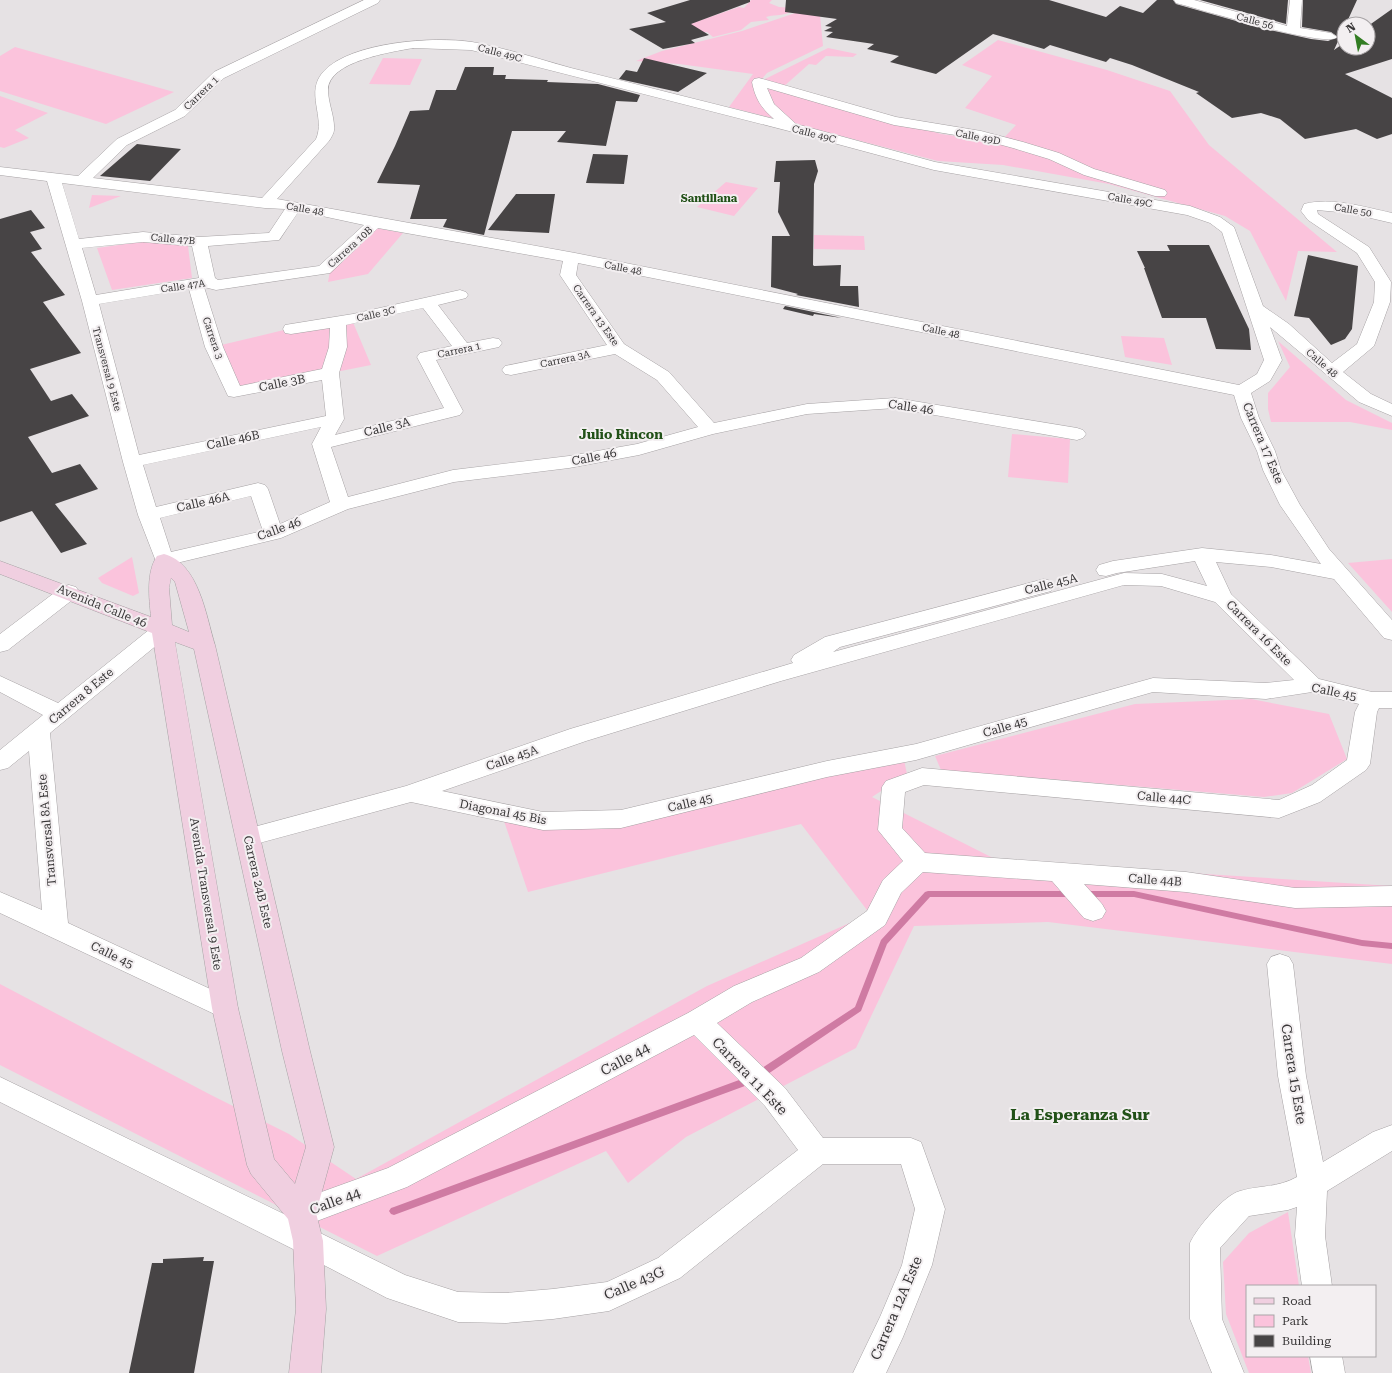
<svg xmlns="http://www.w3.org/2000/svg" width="1392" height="1373" font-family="'Roboto Serif',serif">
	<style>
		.green { fill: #fbc3dc }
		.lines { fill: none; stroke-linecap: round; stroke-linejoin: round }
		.stream { fill: #cf7ba3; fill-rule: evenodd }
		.building { fill: #474445 }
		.minor-casing { stroke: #a6a2a4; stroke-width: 1 }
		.tertiary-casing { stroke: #a6a2a4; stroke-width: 1 }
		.secondary-casing { stroke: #a6a2a4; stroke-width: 1 }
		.minor { fill: #fff; fill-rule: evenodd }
		.tertiary { fill: #fff; fill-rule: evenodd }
		.secondary { fill: #f0cfe0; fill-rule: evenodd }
		.labels { text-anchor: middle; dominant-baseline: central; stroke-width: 4; stroke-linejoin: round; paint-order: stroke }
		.far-street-label { font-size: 10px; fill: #393738; stroke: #f3eff1 }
		.far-neighbourhood-label { font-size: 11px; font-weight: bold; fill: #225118; stroke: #f3eff1 }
		.street-label { font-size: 12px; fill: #393738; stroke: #f3eff1 }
		.neighbourhood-label { font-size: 13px; font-weight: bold; fill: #225118; stroke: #f3eff1 }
		.near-street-label { font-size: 14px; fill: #393738; stroke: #f3eff1 }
		.near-neighbourhood-label { font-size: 16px; font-weight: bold; fill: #225118; stroke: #f3eff1 }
	</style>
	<rect width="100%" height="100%" fill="#e6e2e4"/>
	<!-- green -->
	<path class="green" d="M751 0H772L769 3 779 7 795 8C787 17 776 14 766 17L769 20 751 22 741 30 713 37 707 32 692 34 681 27 739 7 744 8Z
		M819 5 823 46 767 73 759 82 828 48 857 54 853 57 826 56 816 65 809 64 782 88 941 134 1000 142 1016 125 965 108 992 76 962 65 998 40 1107 70 1170 91 1209 145 1337 252 1298 251 1286 301 1250 231 1225 216 1109 184 1003 165 938 161 729 107 753 74 679 64 636 61 662 51 742 31Z
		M15 47 174 92 106 124 0 91V56Z
		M383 58 422 59 410 85 369 84Z
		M0 96 48 113 15 130 29 138 4 148 0 147Z
		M726 182 758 188 734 216 697 207Z
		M92 195 121 196 89 208Z
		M376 228 403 233 368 274 328 282 330 271Z
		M814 235 864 236 865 250 814 249Z
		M148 241 188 246 192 278 112 290 97 248Z
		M352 320 371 365 235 392 217 346 288 329Z
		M1121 336 1164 338 1172 365 1125 357Z
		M1278 341 1346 400 1392 423V430L1350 422H1271L1268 409V393L1290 367Z
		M1012 434 1070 439 1068 483 1008 477Z
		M132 557 139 593 133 596 102 583 98 578Z
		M1392 559V612L1348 563Z
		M1251 699 1329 714 1347 759 1292 793 1264 797 941 770 935 756 1135 704Z
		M904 760 907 774 872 797 999 861 1392 886V964L1048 922 914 926 856 1048 686 1137 628 1183 606 1151 377 1256 0 1065V984L211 1095 289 1134 356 1179 707 986 870 914 801 824 528 892 504 821 545 828Z
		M1288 1212 1299 1286H1247V1356H1308L1311 1373H1249L1226 1314 1223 1262 1249 1233Z"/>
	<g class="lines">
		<!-- stream -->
		<path class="stream" d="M928 891H1071L1074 892 1075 894 1074 896 1071 897H930L887 944 861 1011 762 1078 759 1079 756 1078 755 1075 756 1072 855 1007 881 940 925 892Z
			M1084 891H1134L1362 940 1392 943V949L1362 946 1134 897H1084L1081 896 1080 894 1081 892Z
			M750 1076 753 1077 754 1080 753 1083 394 1215 391 1214 389 1211 391 1208 394 1207Z"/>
	</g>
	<!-- building -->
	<path class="building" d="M690 0H750V2L691 24 709 35 691 40 695 43 663 49 629 29 666 22 647 13Z
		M786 0H1049L1106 17 1120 6 1143 13 1157 0H1173L1176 4 1261 28 1311 39 1328 41 1338 37 1331 32 1302 27 1303 0H1357L1346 24H1344V28L1334 50 1344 43V48H1368V26L1392 9V59L1345 74 1392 98V134L1377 139 1356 129 1305 139 1280 119 1261 113 1232 118 1196 93 1199 92 1132 65 1110 58 1106 62 1050 45 1044 49 993 34 936 74 890 62 899 56 867 49 874 44 826 37 833 32 824 31 832 27 825 26 837 19 785 12Z
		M1200 0H1288L1286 24Z
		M644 58 707 73 678 92 619 79 626 70 637 72Z
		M465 67H494L493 75H506L505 79 548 80 547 82 598 84 640 95 637 102 616 101 606 146 557 142 566 131H512L484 235 443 227 447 219H410L420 185 377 183 395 146 410 111 429 110 436 90H456Z
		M137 144 181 149 150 181 100 176Z
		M593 154 628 155 624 184 586 183Z
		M815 160 818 171 814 184 813 265 814 266 841 265 840 286H858L859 307 796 295 798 294 771 287 772 236H790L778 212 780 182H774L776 161Z
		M516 194H555L549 233 488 230Z
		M31 210 45 228 30 232 42 249 31 252 65 295 43 302 81 353 30 369 51 401 72 394 89 416 28 437 52 473 80 464 98 489 55 504 87 544 61 553 32 511 0 522V219Z
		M1167 245H1209L1249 329 1251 350 1216 349 1206 318H1162L1144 268H1145L1137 251H1170Z
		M1308 255 1358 266 1352 329 1345 339 1331 345 1309 318 1294 316Z
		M785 306 842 318 814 314 813 316 783 309Z
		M204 1257 203 1261H214L194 1373H129L152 1263H163V1259Z"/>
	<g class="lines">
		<!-- minor casing -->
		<g class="minor-casing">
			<path id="minor" d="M364 0H380L378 3 224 78 185 116 127 145 93 178 262 198 316 139C326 117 304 92 324 71 351 42 434 36 472 42 505 48 539 59 571 68 639 85 706 102 774 119 761 108 755 98 752 82L754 79 759 78 896 117 981 131 1023 142 1059 153 1094 169 1165 190 1167 193 1165 196H1155L1084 175 1049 159 1013 148 980 139 894 125 767 88 774 104 796 124 935 162 1190 206 1220 217 1234 227 1263 306 1289 324 1332 363 1357 344 1374 302 1375 282 1357 253 1308 220 1301 211 1304 204C1332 197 1364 207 1392 213V223L1349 213 1317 210 1318 214 1369 247 1391 282 1390 302 1374 346 1343 372 1371 394 1392 404V416L1359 402 1270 327 1282 360 1270 381 1251 393 1259 418 1275 451 1281 470 1300 505 1329 549 1392 620V640L1384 638 1334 579 1271 567 1216 562 1231 594 1319 679 1372 692H1392V708H1379L1377 712 1370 764 1366 770 1320 802 1279 818 924 785 905 792 902 828 925 853 1186 872 1295 888 1392 886V906L1295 908 1186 892 1084 884 1102 904 1106 911 1102 918 1093 921 1084 918 1052 881 923 872 901 893 885 925 819 972 752 1002 717 1023 785 1088 823 1138H911L921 1142 945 1209 932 1265 903 1337 886 1373H853L880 1317 902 1265 915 1209 901 1164H823L680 1278 609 1311 553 1319 506 1323 458 1322 387 1298 297 1251 293 1241 297 1231 308 1227 405 1275 458 1292 506 1293 553 1289 607 1282 658 1258 798 1150 765 1106 694 1035 407 1187 301 1227 291 1223 286 1213 291 1203 388 1168 688 1013 734 986 801 958 867 911 883 880 903 861 878 830 882 787 886 781 922 768 1279 800 1312 785 1347 760 1355 712 1359 704 1312 692 1266 699 1153 692 916 760 827 777 621 828 543 830 411 802 248 846 239 843 236 837 239 831 406 786 570 729 793 663 791 660 794 655 825 637 1044 579 1051 581 1054 586 1051 591 840 647 833 652 1124 573 1162 574 1207 586 1195 561 1117 573 1106 576 1099 575 1096 570 1099 565 1113 561 1202 548 1271 555 1321 564 1280 505 1263 470 1257 451 1241 418 1234 395 578 263 576 275 624 344 669 372 714 423 807 404 895 398 1077 428 1083 430 1086 434 1083 438 1077 440 895 408 807 414 713 434 639 455 569 468 454 482 348 509 281 538 164 566 157 564 138 515 123 462 82 301 47 181 0 175V167L78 176 117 139 175 110 214 72ZM413 48 471 50 789 131 934 170 1187 215 1210 223 1222 232 1264 360 1257 374 1239 385 575 253 277 199 329 141C331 138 334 133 334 130 335 117 328 103 328 90 328 61 392 52 413 48ZM62 183 265 208 285 209 269 233 199 237 143 232 79 239ZM299 211 364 225 319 266 218 280 215 278 208 246 279 240ZM378 228 563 261 560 275 607 345 505 366 502 370 505 374 511 375 615 354 657 380 698 427 637 444 569 456 453 470 348 497 331 447 460 415 463 411 436 360 499 347 502 343 499 339 493 338 467 343 438 305 466 298 468 295 466 292 460 290 353 314 285 325 283 329 285 333 291 334 330 328 329 347 322 369 240 386 223 347 204 287 216 290 330 273ZM143 242 192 246 199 278 96 295 82 248ZM189 289 205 347 228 396 234 397 322 380 326 416 139 455 99 304ZM423 308 452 346 420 353 417 357 444 408 335 435 344 419 339 373 347 347 346 325ZM321 427 312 444 330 502 280 524 268 489 265 485 258 483 156 507 143 465ZM251 496 263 531 171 552 160 518ZM1124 585 1161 586 1215 602 1294 680 1266 683 1153 678 916 744 827 761 621 810 543 812 442 791 586 741 781 681Z
				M1174 0H1194L1287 26 1290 0H1302L1300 28 1331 33 1337 37C1329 49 1196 8 1176 3Z
				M69 585 76 587 79 592 76 597 8 650 0 652V634L62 587Z
				M162 623 169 625 173 630 169 635 50 733 68 923 234 1000 238 1008 234 1016 225 1019 0 913V892L42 910 29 751 8 768 0 770V750L43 715 0 692V676L58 703 155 625Z
				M1280 954 1289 957 1293 964 1306 1076 1323 1162 1373 1132 1392 1125V1151L1327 1191 1325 1236 1332 1286H1302L1295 1236 1297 1207 1288 1210 1249 1216 1220 1248 1222 1319 1244 1373H1212L1190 1319V1243C1197 1228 1224 1195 1240 1191 1261 1185 1277 1188 1297 1177L1278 1076 1267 964 1271 957Z
				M1310 1356H1342L1345 1373H1313Z"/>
		</g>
		<!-- tertiary casing -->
		<g class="tertiary-casing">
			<path id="tertiary" d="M0 1077 319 1231 323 1241 319 1251 308 1255 297 1251 0 1102Z"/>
		</g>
		<!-- secondary casing -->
		<g class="secondary-casing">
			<path id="secondary" d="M164 554C199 563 206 616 215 645L310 1051 334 1147 316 1213 323 1241 326 1309 321 1373H289L296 1309 293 1241 288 1219 251 1174 247 1165 212 1008 152 633 0 574V561L151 617C149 598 146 572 157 556ZM171 578 175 582 189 632 172 625 169 588ZM175 642 194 649 282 1051 306 1147 295 1184 274 1159 238 1008Z"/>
		</g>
		<!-- minor -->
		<use href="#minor" class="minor"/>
		<!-- tertiary -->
		<use href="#tertiary" class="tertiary"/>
		<!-- secondary -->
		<use href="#secondary" class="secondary"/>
	</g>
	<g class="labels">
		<!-- far-street labels -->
		<g class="far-street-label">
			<text transform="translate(1255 21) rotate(15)">Calle 56</text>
			<text transform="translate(500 53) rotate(15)">Calle 49C</text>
			<text transform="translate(201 93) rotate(-44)">Carrera 1</text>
			<text transform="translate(814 134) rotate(15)">Calle 49C</text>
			<text transform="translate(978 137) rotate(11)">Calle 49D</text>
			<text transform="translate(1130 200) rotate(10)">Calle 49C</text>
			<text transform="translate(305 209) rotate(10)">Calle 48</text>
			<text transform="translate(1353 210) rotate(10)">Calle 50</text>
			<text transform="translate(173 239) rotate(5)">Calle 47B</text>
			<text transform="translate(350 247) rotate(-42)">Carrera 10B</text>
			<text transform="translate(623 268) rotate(11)">Calle 48</text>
			<text transform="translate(183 286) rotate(-8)">Calle 47A</text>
			<text transform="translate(376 314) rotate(-13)">Calle 3C</text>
			<text transform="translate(596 315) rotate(55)">Carrera 13 Este</text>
			<text transform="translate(941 331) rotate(12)">Calle 48</text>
			<text transform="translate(213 338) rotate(71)">Carrera 3</text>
			<text transform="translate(459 350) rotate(-12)">Carrera 1</text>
			<text transform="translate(565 359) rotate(-12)">Carrera 3A</text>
			<text transform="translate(1322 363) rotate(41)">Calle 48</text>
			<text transform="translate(107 369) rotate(75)">Transversal 9 Este</text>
		</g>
		<!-- far-neighbourhood labels -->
		<g class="far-neighbourhood-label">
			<text x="709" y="198">Santillana</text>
		</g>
		<!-- street labels -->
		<g class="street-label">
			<text transform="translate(282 383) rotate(-11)">Calle 3B</text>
			<text transform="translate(911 407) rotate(8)">Calle 46</text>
			<text transform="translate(387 427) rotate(-14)">Calle 3A</text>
			<text transform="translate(233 440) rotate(-12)">Calle 46B</text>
			<text transform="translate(1263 443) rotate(67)">Carrera 17 Este</text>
			<text transform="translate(594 457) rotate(-11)">Calle 46</text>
			<text transform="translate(203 502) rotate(-13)">Calle 46A</text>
			<text transform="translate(279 529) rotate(-20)">Calle 46</text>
			<text transform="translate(1051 584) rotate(-14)">Calle 45A</text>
			<text transform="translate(102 606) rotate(22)">Avenida Calle 46</text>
			<text transform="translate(1259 633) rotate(45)">Carrera 16 Este</text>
			<text transform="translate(1334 692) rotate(12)">Calle 45</text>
			<text transform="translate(81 696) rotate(-40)">Carrera 8 Este</text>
			<text transform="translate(1005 727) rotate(-16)">Calle 45</text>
			<text transform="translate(512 758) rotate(-19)">Calle 45A</text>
			<text transform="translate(1164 798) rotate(5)">Calle 44C</text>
			<text transform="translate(690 803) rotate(-13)">Calle 45</text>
			<text transform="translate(503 812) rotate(11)">Diagonal 45 Bis</text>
			<text transform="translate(47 830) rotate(-95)">Transversal 8A Este</text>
			<text transform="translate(1155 880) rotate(4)">Calle 44B</text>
			<text transform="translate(258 882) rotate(77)">Carrera 24B Este</text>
			<text transform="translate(206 894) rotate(81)">Avenida Transversal 9 Este</text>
			<text transform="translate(112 955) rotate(26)">Calle 45</text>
		</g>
		<!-- neighbourhood labels -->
		<g class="neighbourhood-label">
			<text x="621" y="434">Julio Rincon</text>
		</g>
		<!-- near-street labels -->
		<g class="near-street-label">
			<text transform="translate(625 1059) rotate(-28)">Calle 44</text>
			<text transform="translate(1294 1074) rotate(81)">Carrera 15 Este</text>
			<text transform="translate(750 1076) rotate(46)">Carrera 11 Este</text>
			<text transform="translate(335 1201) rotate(-20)">Calle 44</text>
			<text transform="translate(634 1283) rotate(-23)">Calle 43G</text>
			<text transform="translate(896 1308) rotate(-67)">Carrera 12A Este</text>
		</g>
		<!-- near-neighbourhood labels -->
		<g class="near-neighbourhood-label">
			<text x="1080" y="1114">La Esperanza Sur</text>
		</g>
	</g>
	<!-- legend -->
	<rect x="1246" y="1285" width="130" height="72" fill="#f3eff1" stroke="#a9a5a7"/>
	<rect x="1254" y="1298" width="20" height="6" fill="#f0cfe0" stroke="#a9a5a7"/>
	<text x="1282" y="1305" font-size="12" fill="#393738">Road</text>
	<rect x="1254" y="1315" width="20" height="12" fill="#fbc3dc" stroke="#a9a5a7"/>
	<text x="1282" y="1325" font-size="12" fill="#393738">Park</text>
	<rect x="1254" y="1335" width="20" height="12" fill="#474445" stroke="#a9a5a7"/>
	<text x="1282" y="1345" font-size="12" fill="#393738">Building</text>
	<!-- north arrow -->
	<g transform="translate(1356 36) rotate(328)"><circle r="19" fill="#f3eff1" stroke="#a9a5a7"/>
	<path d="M0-3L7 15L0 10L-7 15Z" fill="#337d23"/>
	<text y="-6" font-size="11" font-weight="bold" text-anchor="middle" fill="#393738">N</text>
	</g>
</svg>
